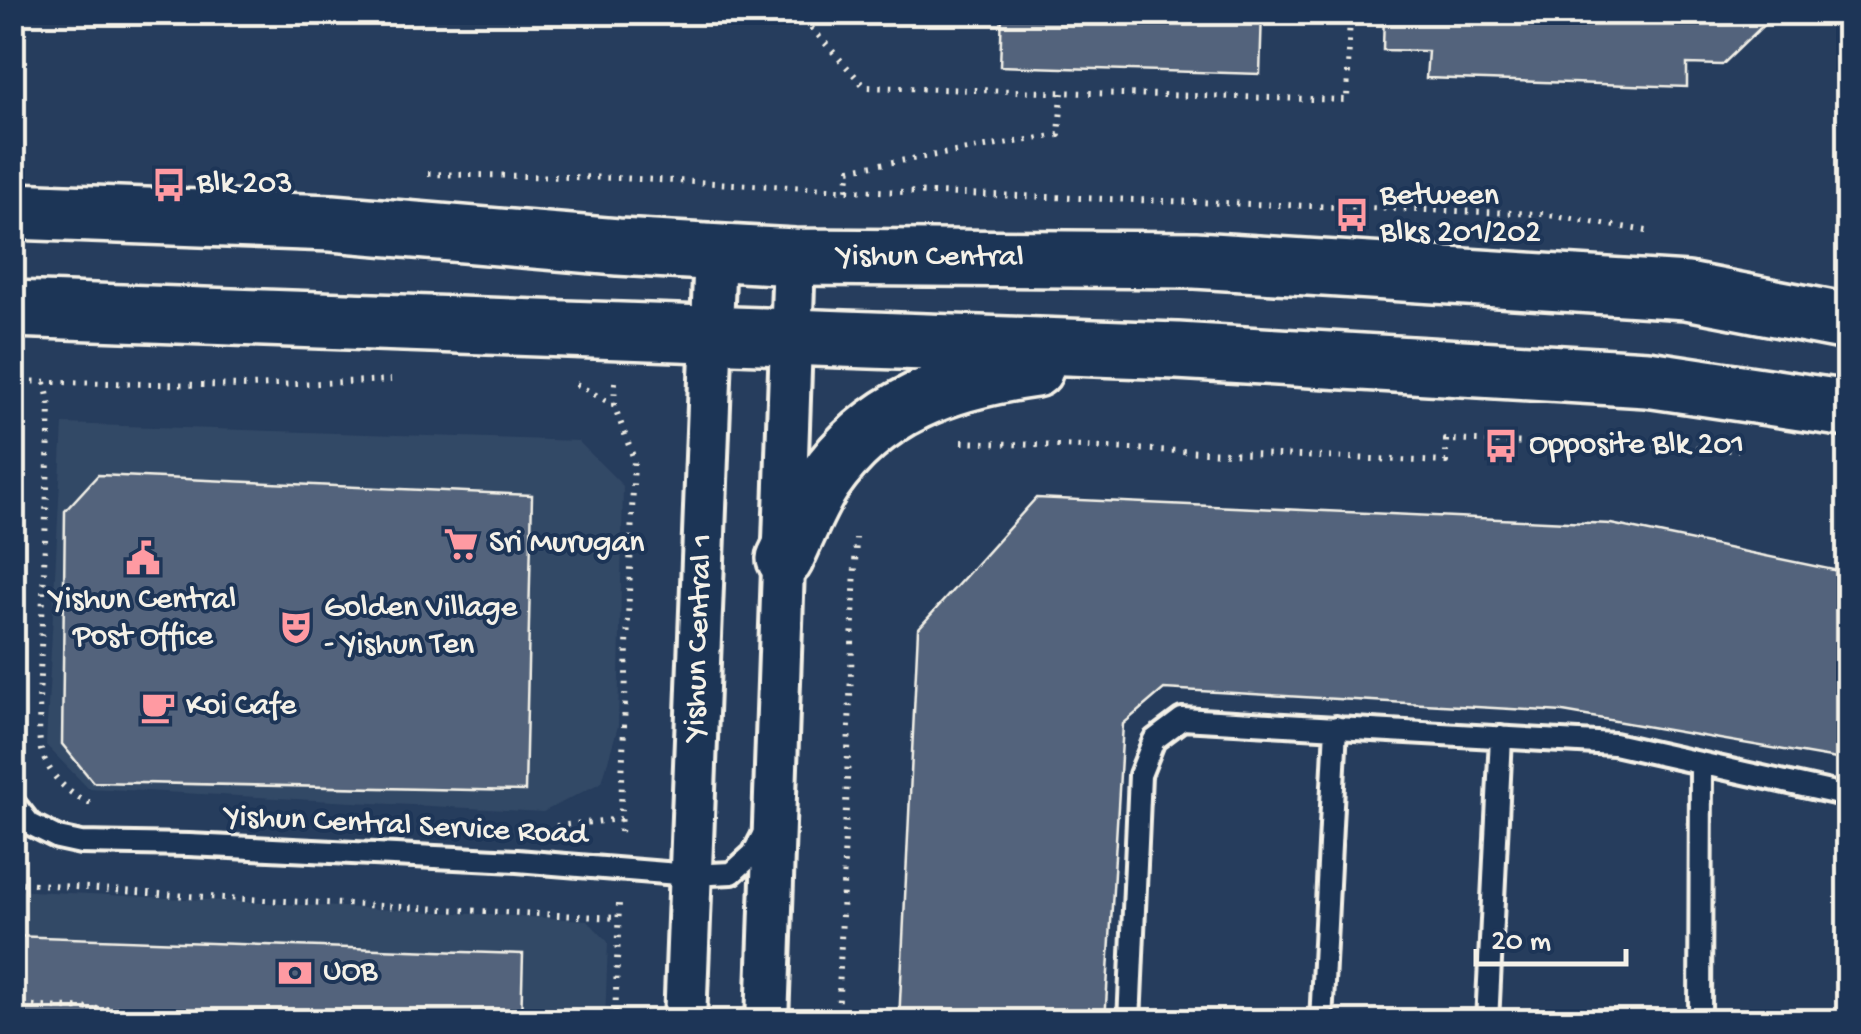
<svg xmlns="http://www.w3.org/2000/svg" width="1861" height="1034" font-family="'Gochi Hand',sans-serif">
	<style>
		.built { fill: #334966 }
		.building { fill: #52647b; stroke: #f4f1e8; stroke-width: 2.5 }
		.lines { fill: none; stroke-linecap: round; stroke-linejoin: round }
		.service-casing { stroke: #f4f1e8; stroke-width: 28 }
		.minor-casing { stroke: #f4f1e8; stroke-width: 48 }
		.secondary-casing { stroke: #f4f1e8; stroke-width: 62 }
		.path { stroke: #f4f1e8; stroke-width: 6; stroke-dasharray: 2.5 8; stroke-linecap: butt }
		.service { stroke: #1d3557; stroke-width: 20 }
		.minor { stroke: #1d3557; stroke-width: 40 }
		.secondary { stroke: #1d3557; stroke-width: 55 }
		.labels { text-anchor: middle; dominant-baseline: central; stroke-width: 8; stroke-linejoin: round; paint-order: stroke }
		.poi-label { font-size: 32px; fill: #f4f1e8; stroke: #1d3557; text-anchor: start }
		.street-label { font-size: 32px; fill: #f4f1e8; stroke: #1d3557 }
	</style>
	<rect width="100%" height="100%" fill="#263d5d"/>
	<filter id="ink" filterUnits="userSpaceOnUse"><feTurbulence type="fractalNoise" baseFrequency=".01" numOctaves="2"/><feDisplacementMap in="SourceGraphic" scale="20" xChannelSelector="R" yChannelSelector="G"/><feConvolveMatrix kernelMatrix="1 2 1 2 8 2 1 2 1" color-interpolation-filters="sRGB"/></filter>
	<g filter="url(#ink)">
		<!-- built -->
		<path class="built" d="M63 424 578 441 623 486 618 726 602 782 543 812 88 788 46 745Z
			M12 890 587 920 608 942 605 1021H13Z"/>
		<!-- building -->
		<path class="building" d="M1002 12H1262L1260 74 1000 66Z
			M1384 12H1777L1722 65 1687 64V87L1426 78 1428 51 1383 50Z
			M98 475 532 495 525 791 93 782 62 744 65 511Z
			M1036 498 1611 524 1848 573V761L1563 712 1164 689 1123 724 1105 1022H899L918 629Z
			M12 936 523 954 521 1022H12Z"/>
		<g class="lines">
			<!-- service casing -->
			<g class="service-casing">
				<path id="service" d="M12 801 30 824 58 838 81 843 189 845 517 861 690 875 732 873 753 854 764 833
					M1129 1022 1140 775 1154 740 1182 719 1614 744 1848 796
					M1321 1022 1336 727
					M1487 1022 1501 737
					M1700 1022 1701 765"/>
			</g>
			<!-- minor casing -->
			<g class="minor-casing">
				<g id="minor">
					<path id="s1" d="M685 1022 715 251"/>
					<path d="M767 1022 794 257"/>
				</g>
			</g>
			<!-- secondary casing -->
			<g class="secondary-casing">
				<g id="secondary">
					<path id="s2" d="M12 211 332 223 618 247 794 257 1195 260 1687 291 1848 322"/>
					<path d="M12 309 1177 351 1647 379 1848 409"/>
					<path d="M785 559C797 534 808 505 823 482 875 406 948 381 1035 369"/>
				</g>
			</g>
			<!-- path -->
			<path class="path" d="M797 12 865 87 1347 100 1350 12
				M428 174 619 178 847 190 1542 214 1653 232
				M847 190 850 169 1059 135 1062 93
				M12 381 250 386 391 380
				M45 382 50 407 39 702C40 717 38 735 41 750 48 774 71 799 95 804
				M615 382 614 405 634 459 620 835
				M576 384 614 405
				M962 442 1446 462V440L1738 450
				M556 826 621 819
				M12 882 187 896 618 918
				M12 1006 402 1019 401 1022
				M615 1022 619 903
				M838 1022 856 538"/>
			<!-- service -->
			<use href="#service" class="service"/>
			<!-- minor -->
			<use href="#minor" class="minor"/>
			<!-- secondary -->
			<use href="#secondary" class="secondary"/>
		</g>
	</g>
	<!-- icons -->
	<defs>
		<g id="bus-bare" transform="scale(2.7)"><path d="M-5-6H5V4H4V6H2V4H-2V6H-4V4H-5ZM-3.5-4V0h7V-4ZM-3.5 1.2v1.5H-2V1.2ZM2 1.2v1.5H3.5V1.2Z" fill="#ff9aa2" stroke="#1d3557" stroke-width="2.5" paint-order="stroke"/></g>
		<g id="supermarket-bare" transform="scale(2.7)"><path d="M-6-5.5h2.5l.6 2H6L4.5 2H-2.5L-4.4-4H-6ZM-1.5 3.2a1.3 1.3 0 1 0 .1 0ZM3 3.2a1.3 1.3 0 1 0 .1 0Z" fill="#ff9aa2" stroke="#1d3557" stroke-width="2.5" paint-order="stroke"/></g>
		<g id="civic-bare" transform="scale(2.7)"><path d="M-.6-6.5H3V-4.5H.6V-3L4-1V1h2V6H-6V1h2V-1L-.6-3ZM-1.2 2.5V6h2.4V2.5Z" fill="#ff9aa2" stroke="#1d3557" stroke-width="2.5" paint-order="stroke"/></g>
		<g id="theatre-bare" transform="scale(2.7)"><path d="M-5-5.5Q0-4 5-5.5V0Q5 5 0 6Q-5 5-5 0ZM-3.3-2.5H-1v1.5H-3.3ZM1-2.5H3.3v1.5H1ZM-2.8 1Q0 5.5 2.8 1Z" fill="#ff9aa2" stroke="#1d3557" stroke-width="2.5" paint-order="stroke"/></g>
		<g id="cafe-bare" transform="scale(2.7)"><path d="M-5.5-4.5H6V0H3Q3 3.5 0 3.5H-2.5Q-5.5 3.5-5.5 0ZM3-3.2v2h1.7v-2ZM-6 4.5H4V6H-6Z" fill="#ff9aa2" stroke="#1d3557" stroke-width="2.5" paint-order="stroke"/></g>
		<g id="bank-bare" transform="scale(2.7)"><path d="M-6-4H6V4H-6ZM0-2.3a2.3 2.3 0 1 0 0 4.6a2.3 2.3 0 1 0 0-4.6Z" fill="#ff9aa2" stroke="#1d3557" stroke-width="2.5" paint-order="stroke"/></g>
	</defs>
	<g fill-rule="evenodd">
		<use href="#bus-bare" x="169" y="185"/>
		<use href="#bus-bare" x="1352" y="215"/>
		<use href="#bus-bare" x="1501" y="446"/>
		<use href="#supermarket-bare" x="461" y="544"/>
		<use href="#civic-bare" x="143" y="558"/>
		<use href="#theatre-bare" x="296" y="627"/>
		<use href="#cafe-bare" x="158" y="707"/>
		<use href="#bank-bare" x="295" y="973"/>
	</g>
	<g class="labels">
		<!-- poi labels -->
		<g class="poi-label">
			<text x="197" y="185">Blk 203</text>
			<text x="1380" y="197">Between<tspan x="1380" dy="37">Blks 201/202</tspan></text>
			<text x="1529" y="446">Opposite Blk 201</text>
			<text x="489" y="544">Sri Murugan</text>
			<text x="143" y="601" text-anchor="middle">Yishun Central<tspan x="143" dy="37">Post Office</tspan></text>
			<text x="324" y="609">Golden Village<tspan x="324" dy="37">- Yishun Ten</tspan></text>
			<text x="186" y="707">Koi Cafe</text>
			<text x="323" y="973">UOB</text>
		</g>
		<!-- street labels -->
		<g class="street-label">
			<text stroke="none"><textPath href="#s2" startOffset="920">Yishun Central</textPath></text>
			<text stroke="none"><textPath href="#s1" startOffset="385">Yishun Central 1</textPath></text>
			<text transform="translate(406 827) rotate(3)">Yishun Central Service Road</text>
		</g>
	</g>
	<!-- margin -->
	<rect width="1861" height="1034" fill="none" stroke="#1d3557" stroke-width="50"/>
	<rect x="25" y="25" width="1811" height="984" fill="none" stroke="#f4f1e8" stroke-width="4" filter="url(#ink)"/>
	<!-- scale -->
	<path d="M1476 949v15h150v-15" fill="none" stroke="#f4f1e8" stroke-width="5"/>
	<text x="1491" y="949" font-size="30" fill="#f4f1e8" stroke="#1d3557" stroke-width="8" paint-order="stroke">20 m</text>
</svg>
